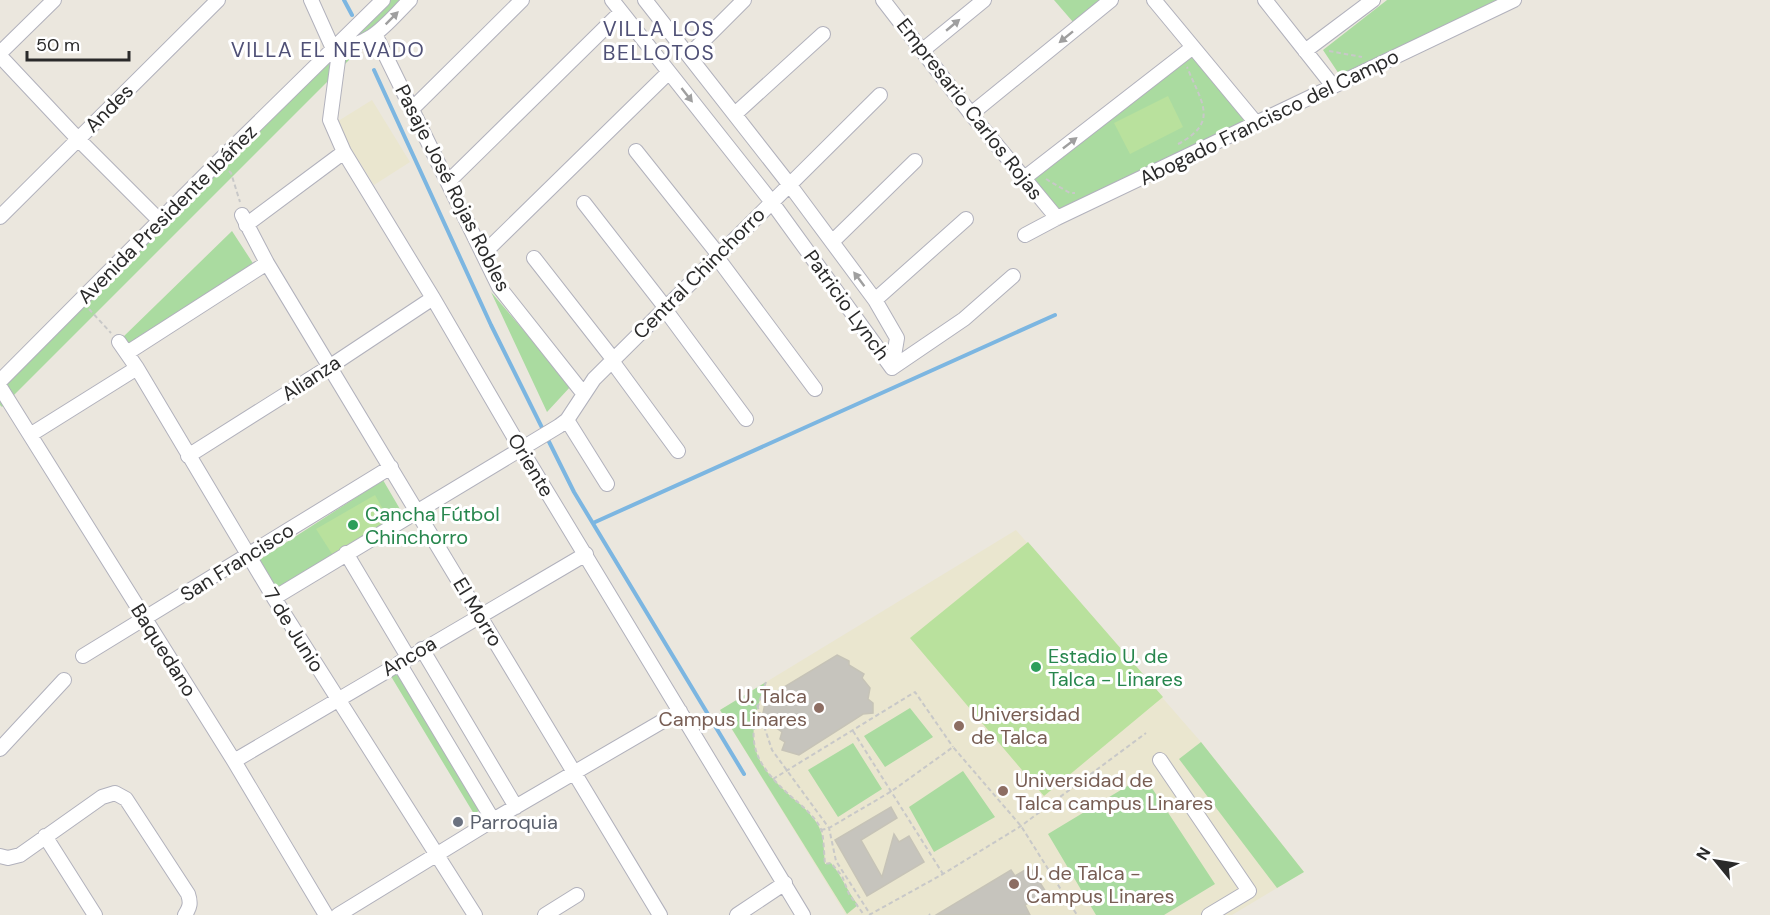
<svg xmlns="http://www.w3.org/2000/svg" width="1770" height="915" font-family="'DM Sans',sans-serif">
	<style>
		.education { fill: #eae6cf }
		.green { fill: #aadba0 }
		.pitch { fill: #b9e19d }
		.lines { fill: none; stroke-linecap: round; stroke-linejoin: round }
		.stream { stroke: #7cb6e1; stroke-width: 4 }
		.building { fill: #c6c4bd; stroke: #c6c3b7; stroke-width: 1.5 }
		.minor-casing { stroke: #b1b1bc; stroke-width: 16 }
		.path { stroke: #c8c8c8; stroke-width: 2; stroke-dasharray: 4.5 3; stroke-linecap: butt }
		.minor { stroke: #fff; stroke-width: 14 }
		.oneway { fill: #9f9f9f }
		.leisure-dot { fill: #2e9e5b; stroke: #fff; stroke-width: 2 }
		.education-dot { fill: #8d6e63; stroke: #fff; stroke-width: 2 }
		.worship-dot { fill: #6b7280; stroke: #fff; stroke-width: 2 }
		.labels { text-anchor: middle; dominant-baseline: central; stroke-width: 6; stroke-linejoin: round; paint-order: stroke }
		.street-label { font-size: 20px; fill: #2a2a2a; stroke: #fff }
		.leisure-label { font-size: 20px; fill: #27864d; stroke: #fff; text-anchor: start }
		.education-label { font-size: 20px; fill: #785e54; stroke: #fff; text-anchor: start }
		.worship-label { font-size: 20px; fill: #5b616d; stroke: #fff; text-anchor: start }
		.neighbourhood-label { font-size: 21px; letter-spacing: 1.5px; fill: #4f5076; stroke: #fff }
	</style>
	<rect width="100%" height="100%" fill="#ebe7de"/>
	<!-- education -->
	<path class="education" d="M372 100 410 162 374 185 335 123Z
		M1016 530 1201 742 1304 872 1232 915H846L720 710Z"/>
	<!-- green -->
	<path class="green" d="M389 0H409L2 407 0 405V385Z
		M1054 0H1101L1073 22Z
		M1387 0H1500L1341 77 1323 50Z
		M1193 54 1245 120 1059 210 1032 179Z
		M232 231 258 271 129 349 121 339Z
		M491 292 571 386 547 412Z
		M383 480 404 516 278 592 259 560Z
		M404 663 491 803 474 814 389 673Z
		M766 682C745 739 748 759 795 800 804 807 818 821 821 832 824 841 824 854 825 864L831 863C842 876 847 891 858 905L847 914 720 710Z
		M910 708 933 737 885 767 864 736Z
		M1201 742 1304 872 1277 888 1179 759Z
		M853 743 882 789 838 817 808 770Z
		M963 771 995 817 934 852 909 807Z
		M1144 776 1215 884 1164 915H1096L1048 834Z"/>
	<!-- pitch -->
	<path class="pitch" d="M1168 96 1183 127 1130 154 1114 123Z
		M375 495 390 522 334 557 316 529Z
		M1028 542 1163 697 1044 796 910 638Z"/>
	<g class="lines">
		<!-- stream -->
		<path class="stream" d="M344 0 352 15
			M374 70 491 325 574 492 744 774
			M593 523 1055 315"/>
	</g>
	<!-- building -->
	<path class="building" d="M837 655 849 661V665L864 674 862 678 870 688 868 699 873 703V713L863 714 799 755 782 750 785 742 780 739 782 732 762 718 766 698Z
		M891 807 897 818 861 840 882 877 894 834 899 842 909 836 924 862 867 896 835 840Z
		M1030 867 1046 892 1025 905 1030 915H936L1011 870 1015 876Z"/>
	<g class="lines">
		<!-- minor casing -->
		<g class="minor-casing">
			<path id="minor" d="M311 0 338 60 330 120 344 152 433 298 521 449 803 915
				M612 0 771 201 892 368
				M645 0 789 184 875 300 897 338 892 368
				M883 0 971 114 1057 218
				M1154 0 1256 123
				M1265 0 1333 86
				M375 34 499 287 583 393
				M334 48C371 47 386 24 410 0
				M923 50 984 0
				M1305 51 1373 0
				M0 53 54 0
				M689 55 744 0
				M0 56 78 139 160 221
				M412 109 522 0
				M735 114 823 34
				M971 114 1111 0
				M636 151 718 254
				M1023 179 1193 47
				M448 182 621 12
				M584 203 665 307
				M242 215 267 263 660 915
				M0 217 218 0
				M246 225 344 152
				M1025 235 1057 218 1514 0
				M832 242 915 161
				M483 254 669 72
				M716 256 815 389
				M534 258 613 359
				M875 300 966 219
				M664 308 746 419
				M119 342 137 368 274 598 475 915
				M127 353 267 263
				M612 361 678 451
				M892 368 964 319 1013 276
				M0 381 218 162 383 0
				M0 387 234 761 326 915
				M567 420 607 484
				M30 435 137 368
				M188 456 329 367 433 298
				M346 553 408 657
				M274 598 559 426 567 420 594 379 880 95
				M422 649 516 807
				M83 656 391 467
				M399 663 493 820
				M0 749 64 680
				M1160 760 1249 891 1209 915
				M234 761 586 554
				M45 836 95 915
				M0 856 8 858 20 855 102 797 115 793 126 799 188 894C191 903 190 907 185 915
				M338 915 493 820 680 711
				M545 915 577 895
				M737 915 785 883"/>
		</g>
		<!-- path -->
		<path class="path" d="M1329 51 1362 57
			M1178 144C1220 122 1201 102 1187 67
			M229 171 231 173 240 202
			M1046 179 1070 193H1075
			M89 309 111 333
			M766 682C745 739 748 759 795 800 804 807 819 821 822 832 824 842 824 854 825 864L831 863 842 876 849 894 864 915
			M757 705 772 750 829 828 836 861 870 914
			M853 731 943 874
			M773 779 915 692 953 747
			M821 830 829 828 892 791 953 747 1021 826 1077 915
			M929 914 930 915
			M869 915 943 874 1021 826 1146 733"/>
		<!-- minor -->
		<use href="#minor" class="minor"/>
	</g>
	<!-- one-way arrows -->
	<defs><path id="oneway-solid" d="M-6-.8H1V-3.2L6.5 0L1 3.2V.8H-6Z" transform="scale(1.5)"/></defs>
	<g class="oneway">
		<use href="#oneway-solid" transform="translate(392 18) rotate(-45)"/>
		<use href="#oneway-solid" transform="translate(953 25) rotate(-40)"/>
		<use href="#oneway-solid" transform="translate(1066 37) rotate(141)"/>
		<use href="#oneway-solid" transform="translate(687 95) rotate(52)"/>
		<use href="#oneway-solid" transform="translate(1070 143) rotate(-38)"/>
		<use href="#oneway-solid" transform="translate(859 279) rotate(-127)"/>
	</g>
	<!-- markers -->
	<g class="leisure-dot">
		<circle cx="353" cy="525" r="6"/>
		<circle cx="1036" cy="667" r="6"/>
	</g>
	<g class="education-dot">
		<circle cx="819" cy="708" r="6"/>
		<circle cx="959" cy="726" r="6"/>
		<circle cx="1003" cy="791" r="6"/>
		<circle cx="1014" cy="884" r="6"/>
	</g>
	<circle class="worship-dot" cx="458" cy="822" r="6"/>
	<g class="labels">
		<!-- street labels -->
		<g class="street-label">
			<text transform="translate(109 108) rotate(-45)">Andes</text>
			<text transform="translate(970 109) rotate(52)">Empresario Carlos Rojas</text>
			<text transform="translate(1269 117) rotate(-26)">Abogado Francisco del Campo</text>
			<text transform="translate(453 188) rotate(63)">Pasaje José Rojas Robles</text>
			<text transform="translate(167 214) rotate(-45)">Avenida Presidente Ibáñez</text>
			<text transform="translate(699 273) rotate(-45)">Central Chinchorro</text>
			<text transform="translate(847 305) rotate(54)">Patricio Lynch</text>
			<text transform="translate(311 378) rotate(-33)">Alianza</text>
			<text transform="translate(531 465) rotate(59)">Oriente</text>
			<text transform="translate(237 562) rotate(-32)">San Francisco</text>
			<text transform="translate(478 612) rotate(59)">El Morro</text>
			<text transform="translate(294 630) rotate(58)">7 de Junio</text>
			<text transform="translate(164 650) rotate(58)">Baquedano</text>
			<text transform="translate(409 656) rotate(-30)">Ancoa</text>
		</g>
		<!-- leisure labels -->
		<g class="leisure-label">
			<text x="365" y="514">Cancha Fútbol<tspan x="365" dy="23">Chinchorro</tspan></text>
			<text x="1048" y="656">Estadio U. de<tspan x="1048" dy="23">Talca - Linares</tspan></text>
		</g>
		<!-- education labels -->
		<g class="education-label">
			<text x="807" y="696" text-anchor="end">U. Talca<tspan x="807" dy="23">Campus Linares</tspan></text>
			<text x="971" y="714">Universidad<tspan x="971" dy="23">de Talca</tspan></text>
			<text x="1015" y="780">Universidad de<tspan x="1015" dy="23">Talca campus Linares</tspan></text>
			<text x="1026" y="873">U. de Talca -<tspan x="1026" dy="23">Campus Linares</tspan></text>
		</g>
		<!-- worship labels -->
		<g class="worship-label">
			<text x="470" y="822">Parroquia</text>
		</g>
		<!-- neighbourhood labels -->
		<g class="neighbourhood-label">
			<text x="659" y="29">VILLA LOS<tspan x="659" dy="24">BELLOTOS</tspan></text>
			<text x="328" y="50">VILLA EL NEVADO</text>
		</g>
	</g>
	<!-- north arrow -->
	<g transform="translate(1716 861) rotate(300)" stroke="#ffffff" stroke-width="4.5" paint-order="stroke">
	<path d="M0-4.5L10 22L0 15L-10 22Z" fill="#2a2a2a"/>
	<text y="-9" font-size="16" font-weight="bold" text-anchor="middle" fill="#2a2a2a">N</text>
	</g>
	<!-- scale -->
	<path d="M27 51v9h102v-9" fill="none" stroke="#2a2a2a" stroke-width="3"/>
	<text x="36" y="51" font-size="18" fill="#2a2a2a" stroke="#ffffff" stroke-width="4.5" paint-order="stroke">50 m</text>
</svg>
